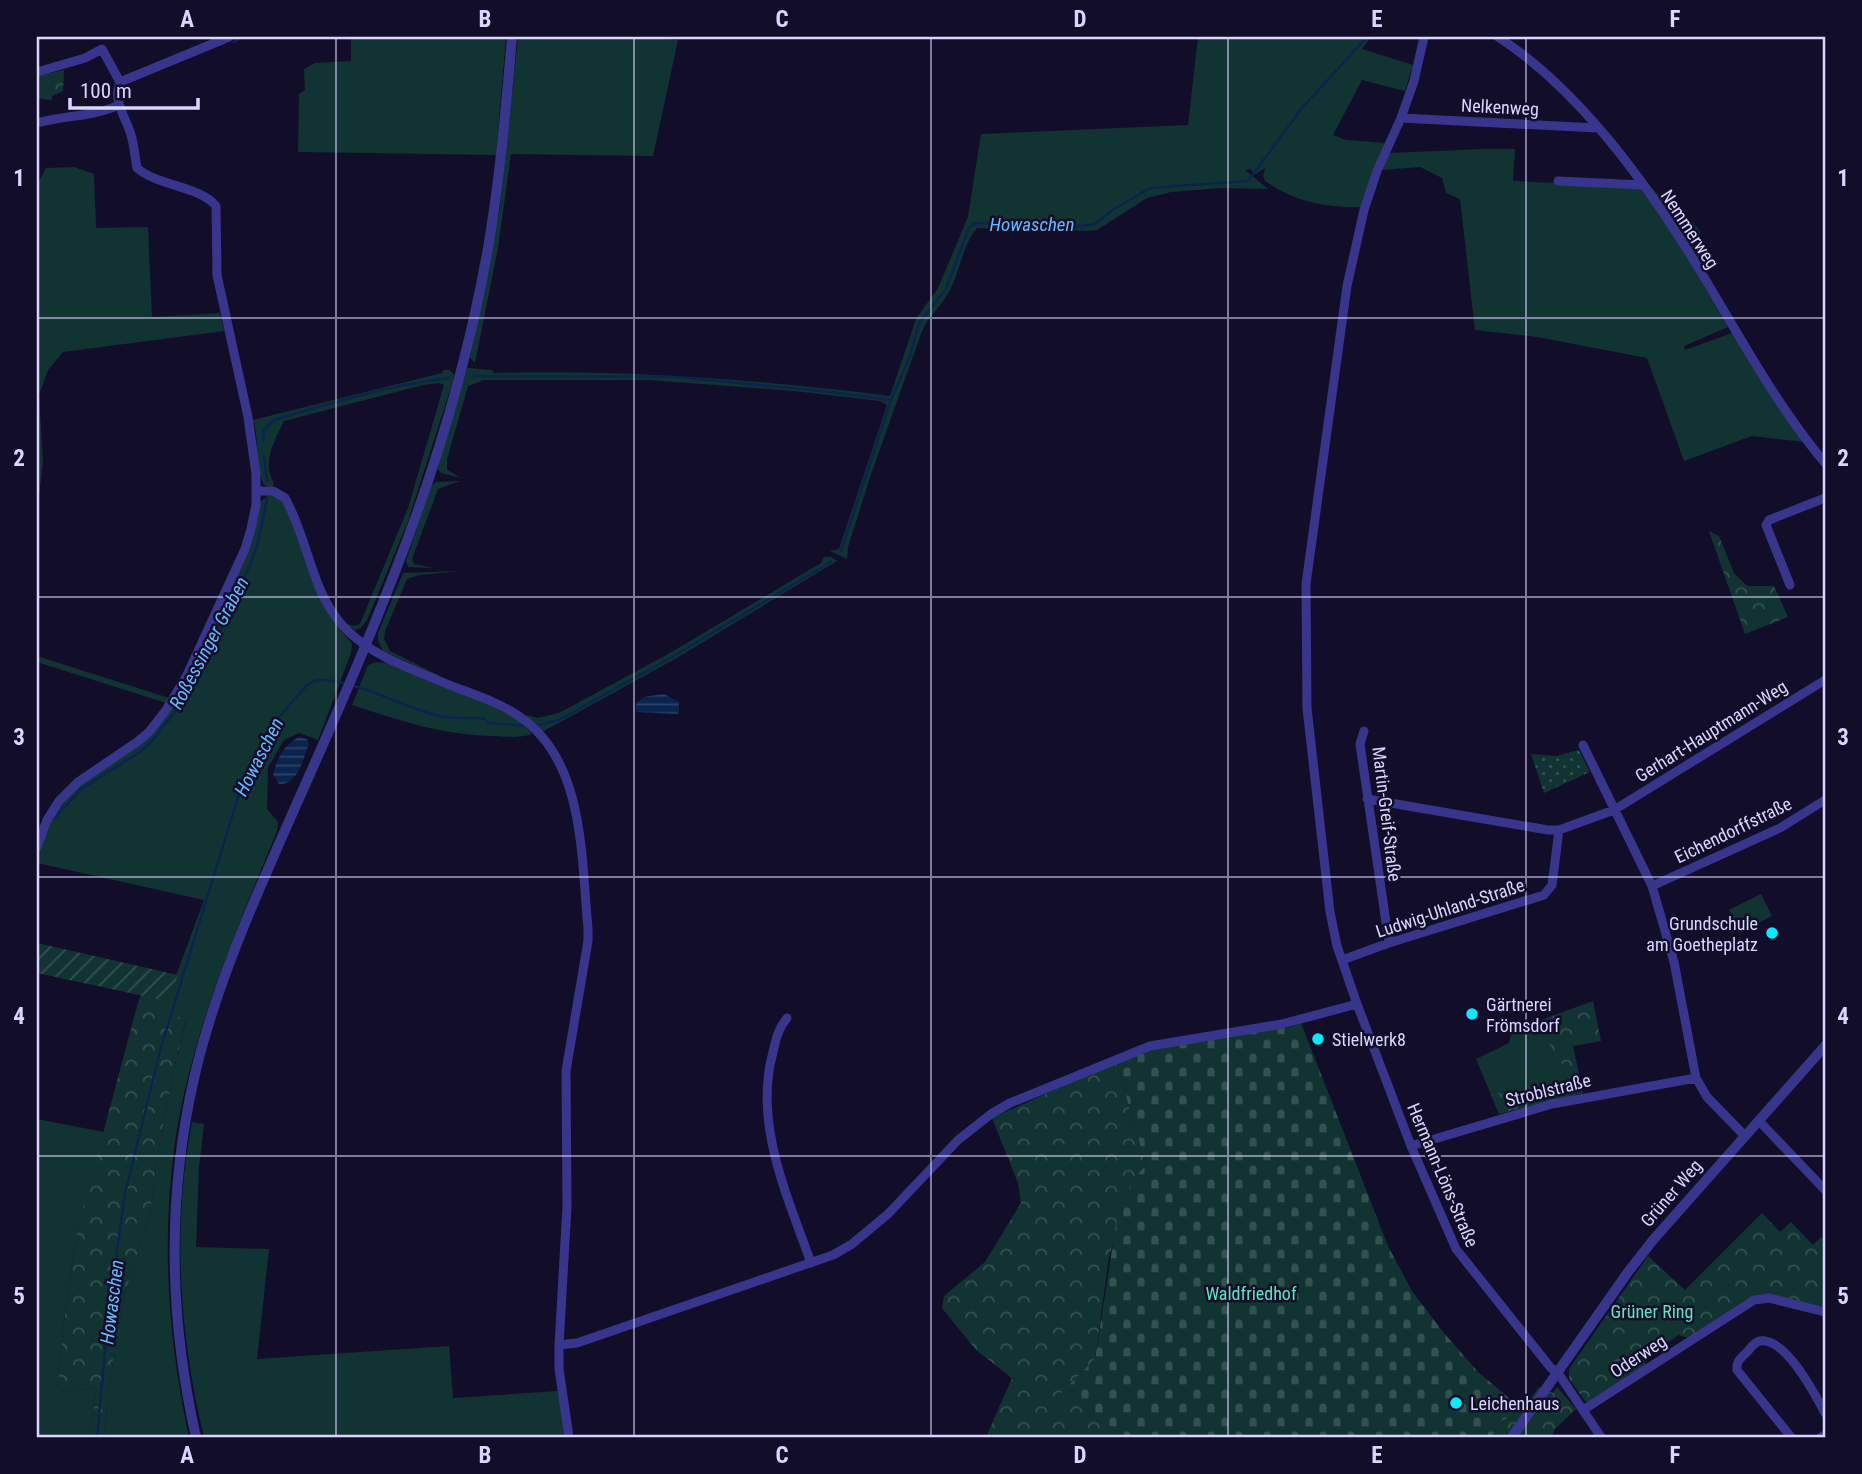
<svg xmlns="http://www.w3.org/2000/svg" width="1862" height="1474" font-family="'Roboto Condensed',sans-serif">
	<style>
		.grass { fill: #113432 }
		.forest { fill: url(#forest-crowns) }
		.cemetery { fill: url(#cemetery-stones) }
		.park { fill: url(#park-dots) }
		.garden { fill: url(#garden-furrows) }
		.water { fill: url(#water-rules) }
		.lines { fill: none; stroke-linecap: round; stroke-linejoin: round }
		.stream { stroke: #09244e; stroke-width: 2.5 }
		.minor { stroke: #37368c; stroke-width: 9 }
		.tertiary { stroke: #37368c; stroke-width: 10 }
		.grid { fill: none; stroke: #dad6ff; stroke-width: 2; stroke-opacity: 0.55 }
		.poi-dot { fill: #02ecff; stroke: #120e29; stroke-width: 2.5 }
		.labels { text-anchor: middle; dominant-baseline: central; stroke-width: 5; stroke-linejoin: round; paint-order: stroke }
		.street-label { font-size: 18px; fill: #dad6ff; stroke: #120e29 }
		.poi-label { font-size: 18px; fill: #dad6ff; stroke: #120e29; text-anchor: start }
		.park-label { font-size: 18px; fill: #59e9c1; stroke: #120e29 }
		.water-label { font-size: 19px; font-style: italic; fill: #64bbff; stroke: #120e29 }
		.neatline { fill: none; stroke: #dad6ff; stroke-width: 2.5 }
		.grid-label { font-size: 23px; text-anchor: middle; font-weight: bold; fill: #dad6ff }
	</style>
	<defs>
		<pattern id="forest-crowns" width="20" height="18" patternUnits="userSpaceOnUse" patternTransform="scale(1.75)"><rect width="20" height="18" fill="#113432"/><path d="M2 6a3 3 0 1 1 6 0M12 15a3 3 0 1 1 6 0" fill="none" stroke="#335151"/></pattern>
		<pattern id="cemetery-stones" width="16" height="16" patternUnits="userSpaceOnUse" patternTransform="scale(1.75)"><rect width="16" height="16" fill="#113432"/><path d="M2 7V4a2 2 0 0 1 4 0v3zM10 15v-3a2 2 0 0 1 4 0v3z" fill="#335151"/></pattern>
		<pattern id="park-dots" width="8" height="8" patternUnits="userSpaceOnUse" patternTransform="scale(1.75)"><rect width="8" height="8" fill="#113432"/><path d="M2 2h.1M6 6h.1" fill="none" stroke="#335151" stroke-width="1.8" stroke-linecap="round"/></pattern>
		<pattern id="garden-furrows" width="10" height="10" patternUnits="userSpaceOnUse" patternTransform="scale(1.75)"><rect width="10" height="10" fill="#113432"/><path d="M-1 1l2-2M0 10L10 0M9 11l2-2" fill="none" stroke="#335151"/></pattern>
		<pattern id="water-rules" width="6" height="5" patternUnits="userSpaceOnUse" patternTransform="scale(1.75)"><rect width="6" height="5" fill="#09244e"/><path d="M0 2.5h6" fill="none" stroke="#2c4369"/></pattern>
	</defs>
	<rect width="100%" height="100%" fill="#120e29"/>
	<!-- grass -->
	<path class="grass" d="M386 37H506L496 155 298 152 299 94 305 90 304 69 315 63 351 61V39Z
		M518 37H634L678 40 653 156 511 154 498 248 475 363 470 358 500 207Z
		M1198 37H1371L1362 49 1413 65 1405 91 1362 80 1333 135 1346 140 1385 143 1361 207C1326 208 1295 202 1265 181L1263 176 1265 168 1256 174 1250 169 1245 170 1268 189 1220 188 1171 192 1147 198 1097 230 1089 231 977 228C959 251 961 273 947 295 939 308 928 317 922 331L870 477 848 547 847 559 830 551 839 549 887 405 880 401 794 391 650 380H484L468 386 447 459V470L461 478 441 473 437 468 467 368 492 370 494 373C627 369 758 380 890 396L916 319 938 288 968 217 981 134 1188 125Z
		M1612 136 1651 187 1669 206 1690 219 1697 227 1700 232 1702 264 1708 280 1609 137Z
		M1484 149H1515L1513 181 1640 187 1668 225 1728 327 1684 346 1685 350 1732 333 1804 442 1752 436 1684 461 1647 358 1537 337 1475 330 1460 199 1446 193 1442 178 1420 167 1381 170 1389 153Z
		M74 167 94 174 96 228 148 227 152 317 220 313 224 331 63 352 48 370 39 395 43 461 37 514V185L46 168Z
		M444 370H449L454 374 453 381 407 524 367 620 361 628 355 630 344 623 354 626 360 624 408 508 444 385 439 383 423 385 284 421C275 440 261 463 274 483L272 487 264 485C254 466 260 440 253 420L442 373Z
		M460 481 438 489 412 559 414 564 434 568 408 567 406 561 432 485 436 482Z
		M269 495 278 497C302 523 309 572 323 603 330 618 342 631 352 644L351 653 318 740 299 733 284 740 268 768 267 809 278 822 277 831C236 931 191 1034 175 1142 161 1241 168 1340 189 1437H104L109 1386 125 1294 150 1214 157 1158 174 1069 186 1020 137 1006 141 994 167 1000 204 900 37 863C40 801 120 754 164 719L185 687 259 503Z
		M824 557H831L837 561 675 659 544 731 540 730 525 715 538 718 559 713 670 653 821 563Z
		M461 571 419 575 407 579 385 631 384 639 390 651 454 683 383 651 378 641V633L403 573Z
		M37 656 169 698 166 703 37 662Z
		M376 662 386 663 415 674 494 707 518 719 532 734C520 738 508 737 495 736 441 735 402 721 352 705L368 665Z
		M1761 894 1772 916 1741 932 1729 910Z
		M1541 1020 1555 1060 1561 1061 1572 1096 1530 1106 1524 1086 1491 1095 1476 1059 1509 1043 1512 1031Z
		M37 1119 104 1132 77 1231 63 1329 57 1392 97 1388 89 1437H37Z
		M192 1122 204 1124 199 1167 196 1247 269 1249 257 1359 449 1346 453 1398 558 1391 566 1437H204C179 1334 172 1227 192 1122Z"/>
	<!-- forest -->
	<path class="forest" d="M64 70 63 91 52 96V100L37 98V76Z
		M1709 531 1719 536 1734 573 1747 586H1774L1788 617 1745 634Z
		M1593 1001 1601 1041 1573 1046 1583 1093 1572 1096 1561 1062 1555 1061 1541 1020Z
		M137 1006 186 1019 174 1069 157 1158 150 1214 125 1294 109 1386 104 1437H89L97 1388 57 1392 63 1329 77 1231Z
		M1116 1062 1146 1165 1132 1181 1109 1257 1095 1359 1061 1394 1124 1437H986L1012 1378 976 1350 942 1308 944 1296 985 1262 1021 1203 1018 1183 992 1118Z
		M1524 1086 1530 1106 1499 1114 1491 1095Z
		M1762 1213 1780 1232 1791 1222 1813 1245 1821 1237 1825 1241V1308L1761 1294 1744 1301 1688 1338 1679 1335 1643 1358 1646 1365 1588 1402 1585 1401 1569 1379V1369L1648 1256 1685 1290Z
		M1539 1387 1553 1393 1557 1387 1576 1409 1554 1430 1552 1437H1491L1503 1420 1520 1413Z"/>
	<!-- cemetery -->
	<path class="cemetery" d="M1301 1023 1388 1246 1412 1291 1444 1333 1478 1372 1523 1410 1520 1413 1503 1420 1491 1437H1124L1060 1394 1095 1359 1116 1224 1132 1181 1146 1165 1116 1062C1171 1039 1232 1035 1291 1027Z"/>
	<!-- park -->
	<path class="park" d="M1579 750 1590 772 1544 793 1531 754 1556 756Z"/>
	<!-- garden -->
	<path class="garden" d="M37 943 178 975 167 1001 37 973Z"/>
	<!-- water -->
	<path class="water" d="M664 694 679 702V712L677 714 637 712 635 708 637 702 644 697Z
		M298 737 307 739 309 744C303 759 298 785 279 784L273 775C277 758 283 747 298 737Z"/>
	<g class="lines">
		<!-- stream -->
		<path class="stream" d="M234 42 242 37
			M473 376 676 377 822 391 891 400
			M263 441 264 430 274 420C331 403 390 385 449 378
			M264 456 267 481
			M841 551 891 400 910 356 919 323 946 289 969 228 974 224 983 223 1076 227 1095 224 1114 209 1150 188 1248 181 1302 108 1367 37
			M354 686C379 692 401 705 425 712 440 718 467 719 484 718L488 723 527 726
			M534 726 559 720 672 657 831 562
			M54 819 81 789 140 752 152 741 182 703 219 633 252 560 258 543 267 499
			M97 1437 110 1299 125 1194 160 1051 242 784C257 748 267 729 294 700 299 694 306 684 314 681 324 678 338 682 347 684"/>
		<!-- minor -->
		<path class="minor" d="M1424 37 1414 81 1401 118 1377 171 1364 210 1347 286 1306 584 1307 708 1330 912 1337 946 1357 1004 1411 1146 1456 1249 1551 1368 1558 1373 1601 1437
			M1498 37C1571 84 1635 168 1681 240 1729 315 1768 395 1825 463
			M37 72 85 58 102 49 120 82C112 101 126 117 131 135 134 145 135 157 137 168 157 186 200 186 216 206L217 275 248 417 256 474V505L251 529 245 549 187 675 166 710 149 732 137 742 78 782 59 801 47 820 37 847
			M120 82 229 37
			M1401 118 1597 128
			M37 123C64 115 93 117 119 105
			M1558 181 1642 185
			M257 491H273L285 498C310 542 311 597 349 632 375 657 410 668 442 682 468 693 498 701 520 717 585 761 581 858 588 928V941L566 1071 567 1207 559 1345V1369L569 1437
			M1790 585 1766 525 1769 520 1825 498
			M1364 731 1360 744 1389 943
			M1583 745 1652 886 1674 962 1696 1078 1707 1097 1745 1136
			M1367 799 1548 830H1559L1614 810 1825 680
			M1652 886 1780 828 1825 800
			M1342 960 1389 943 1544 895 1552 885 1559 830
			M787 1018C778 1029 776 1039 773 1052 753 1124 788 1197 811 1263
			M1759 1121 1825 1190
			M1411 1146 1552 1104 1696 1078
			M559 1345 577 1343 833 1255 852 1244 888 1214 958 1140 991 1114 1010 1103 1150 1046 1282 1024 1357 1004
			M1583 1410 1754 1300 1769 1298 1825 1312
			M1791 1437 1737 1370C1736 1361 1741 1358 1747 1352 1751 1348 1754 1342 1760 1341 1785 1337 1815 1394 1825 1413
			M1821 1437 1825 1435"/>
		<!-- tertiary -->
		<path class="tertiary" d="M196 1437C169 1318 167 1194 195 1074 218 977 261 885 301 794 342 703 382 610 416 516 447 429 472 339 488 248 500 178 506 107 512 37
			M1512 1437 1628 1272 1653 1240 1825 1046"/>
	</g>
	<!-- grid -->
	<path class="grid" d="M336 37V1437M634 37V1437M931 37V1437M1228 37V1437M1526 37V1437M37 318H1825M37 597H1825M37 877H1825M37 1156H1825"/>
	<!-- markers -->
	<g class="poi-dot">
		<circle cx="1772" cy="933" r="7"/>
		<circle cx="1472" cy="1014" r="7"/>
		<circle cx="1318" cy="1039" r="7"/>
		<circle cx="1456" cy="1403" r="7"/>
	</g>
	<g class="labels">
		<!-- street labels -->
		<g class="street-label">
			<text transform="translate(1500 107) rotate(3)">Nelkenweg</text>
			<text transform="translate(1690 229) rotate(57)">Nemmerweg</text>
			<text transform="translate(1711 731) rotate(-32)">Gerhart-Hauptmann-Weg</text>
			<text transform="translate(1387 814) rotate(83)">Martin-Greif-Straße</text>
			<text transform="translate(1733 830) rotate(-26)">Eichendorffstraße</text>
			<text transform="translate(1450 908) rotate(-18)">Ludwig-Uhland-Straße</text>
			<text transform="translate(1548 1090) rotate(-14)">Stroblstraße</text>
			<text transform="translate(1443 1175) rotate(67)">Hermann-Löns-Straße</text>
			<text transform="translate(1671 1193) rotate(-49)">Grüner Weg</text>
			<text transform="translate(1638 1356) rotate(-33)">Oderweg</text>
		</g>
		<!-- poi labels -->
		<g class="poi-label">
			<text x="1758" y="923" text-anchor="end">Grundschule<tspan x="1758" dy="21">am Goetheplatz</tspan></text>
			<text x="1486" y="1004">Gärtnerei<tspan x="1486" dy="21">Frömsdorf</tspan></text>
			<text x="1332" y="1039">Stielwerk8</text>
			<text x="1470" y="1403">Leichenhaus</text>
		</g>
		<!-- park labels -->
		<g class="park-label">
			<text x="1251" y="1293">Waldfriedhof</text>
			<text x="1652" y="1311">Grüner Ring</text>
		</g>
		<!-- water labels -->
		<g class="water-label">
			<text x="1032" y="224">Howaschen</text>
			<text transform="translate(209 643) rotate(-62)">Roßessinger Graben</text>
			<text transform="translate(259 757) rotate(-63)">Howaschen</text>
			<text transform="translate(112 1302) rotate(-83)">Howaschen</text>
		</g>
	</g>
	<!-- border -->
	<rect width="1862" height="1474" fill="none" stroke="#120e29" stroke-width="77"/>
	<!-- scale -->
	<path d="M70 98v10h128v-10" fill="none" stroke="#dad6ff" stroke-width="3.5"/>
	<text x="80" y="98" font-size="21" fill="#dad6ff" stroke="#120e29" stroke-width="5" paint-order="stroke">100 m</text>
	<rect x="38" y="38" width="1786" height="1398" class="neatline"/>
	<g class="grid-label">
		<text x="187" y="27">A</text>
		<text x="485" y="27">B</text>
		<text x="782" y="27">C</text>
		<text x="1080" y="27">D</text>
		<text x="1377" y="27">E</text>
		<text x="1675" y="27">F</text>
		<text x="19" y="186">1</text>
		<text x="1843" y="186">1</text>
		<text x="19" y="466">2</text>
		<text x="1843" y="466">2</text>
		<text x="19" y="745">3</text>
		<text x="1843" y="745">3</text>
		<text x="19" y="1024">4</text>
		<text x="1843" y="1024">4</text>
		<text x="19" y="1304">5</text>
		<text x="1843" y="1304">5</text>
		<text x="187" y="1463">A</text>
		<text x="485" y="1463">B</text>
		<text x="782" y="1463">C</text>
		<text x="1080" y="1463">D</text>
		<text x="1377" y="1463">E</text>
		<text x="1675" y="1463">F</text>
	</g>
</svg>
